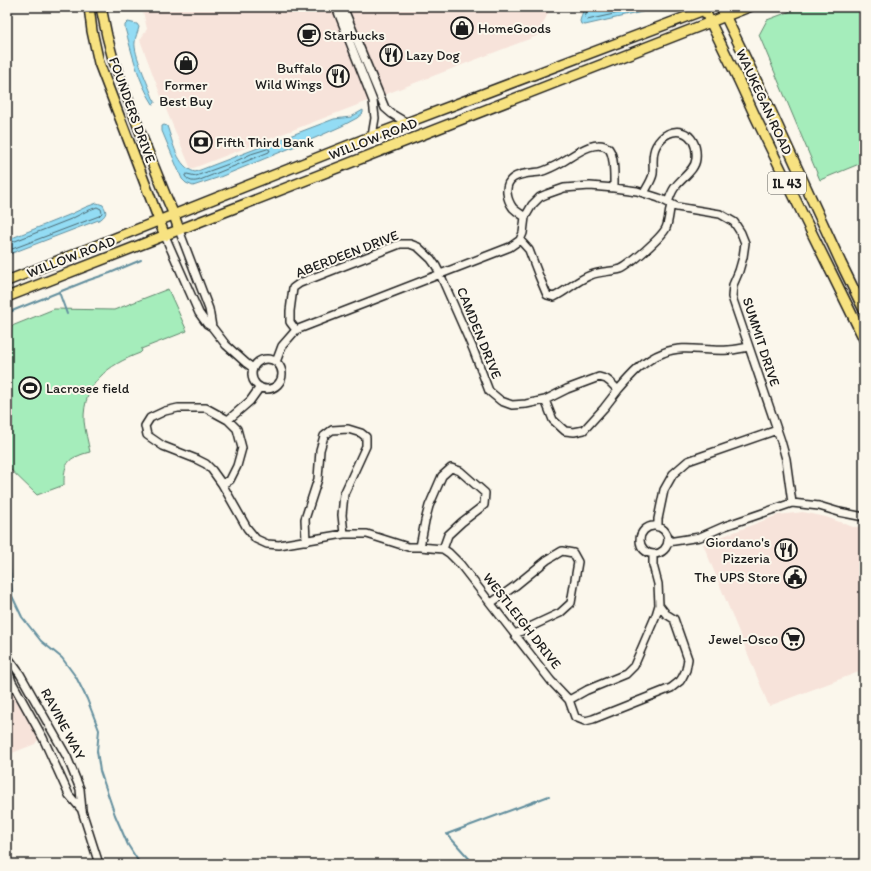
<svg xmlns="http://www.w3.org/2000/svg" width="871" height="871" font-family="Itim,sans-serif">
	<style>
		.built { fill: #f7e3da }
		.green { fill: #a5edbb; stroke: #60846c }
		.water { fill: #93dcf4; stroke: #638f9e }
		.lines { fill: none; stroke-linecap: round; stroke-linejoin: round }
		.shore { stroke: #4c6972; stroke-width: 1 }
		.stream { stroke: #638f9e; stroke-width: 2 }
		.minor-casing { stroke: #1c1c1c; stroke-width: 10 }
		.major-casing { stroke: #1c1c1c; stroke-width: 12 }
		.minor { stroke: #fbf7ec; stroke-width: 7 }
		.major { stroke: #f7e281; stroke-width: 9 }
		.labels { text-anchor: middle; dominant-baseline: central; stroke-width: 4; stroke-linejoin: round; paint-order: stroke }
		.shield { fill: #fbf7ec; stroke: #5f5e5a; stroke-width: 1 }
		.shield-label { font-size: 13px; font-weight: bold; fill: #1c1c1c }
		.poi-label { font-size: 14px; fill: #1c1c1c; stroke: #fbf7ec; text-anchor: start }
		.street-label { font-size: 14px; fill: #1c1c1c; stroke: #fbf7ec }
	</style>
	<rect width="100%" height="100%" fill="#fbf7ec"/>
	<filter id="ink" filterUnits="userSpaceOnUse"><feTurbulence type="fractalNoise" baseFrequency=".025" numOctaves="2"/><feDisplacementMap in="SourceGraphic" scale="8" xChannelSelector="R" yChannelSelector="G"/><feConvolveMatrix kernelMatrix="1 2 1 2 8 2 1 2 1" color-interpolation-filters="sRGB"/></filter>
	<g filter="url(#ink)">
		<!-- built -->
		<path class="built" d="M142 7H551L537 36 191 169 165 107 140 40 147 29Z
			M803 512 826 517 853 527H864V670L769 706 703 544 778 515Z
			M7 677 39 738 35 744 7 755Z"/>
		<!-- green -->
		<path class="green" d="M802 7H864V162L820 180 759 35 767 20Z
			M168 289 187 331 141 349 142 351 140 353C108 365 83 383 84 421 85 431 88 442 90 452 86 453 82 454 78 456 64 460 64 473 64 485L37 495 7 466V328L54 309 114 310Z"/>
		<!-- water -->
		<path class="water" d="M584 7H656L642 12 585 25 581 24 580 21Z
			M128 22 137 24 139 27C138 32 135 37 135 42 133 53 149 86 153 98L155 101V103L153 104C138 81 132 53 125 28V25Z
			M363 110V113L357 118 342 126 315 138 220 177 193 186 186 183 182 179 162 131V126L164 125 167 126C173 142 177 167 195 172L334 119 351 117Z
			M97 203 103 205C107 212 107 214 101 219L7 255V240L69 215 86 207Z"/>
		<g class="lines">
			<!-- shore -->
			<path class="shore" d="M588 7 585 18 587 20 645 7
				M268 149 270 150 269 152 200 180C194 182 189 182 185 176V175L187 174 196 176 234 162 251 154Z
				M7 243H10L71 219 87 211 97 207 101 209 102 213 99 216 7 251"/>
			<!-- stream -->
			<path class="stream" d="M59 292 89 280 110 273 141 260
				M7 313 59 292 67 314
				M7 527 12 596 22 617 41 641 62 658 76 677 87 699 99 730 97 751 100 771 115 815 128 845 140 864
				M474 864 447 834 549 796"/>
			<!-- minor casing -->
			<g class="minor-casing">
				<path id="minor" d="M336 7 373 101 375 118 372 136
					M343 7 385 108 392 114 407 123
					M644 193C647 187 652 180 653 174 654 164 651 155 656 146 669 122 699 129 696 159 695 170 683 177 676 186 672 190 670 197 668 202
					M525 217C521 214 517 212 513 208 507 200 503 185 513 178 520 173 531 173 540 172 547 170 555 166 562 162 573 156 596 137 609 149 615 157 614 178 614 188
					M179 230 209 309 212 327
					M165 236 199 313 207 324 212 327 226 345 246 363 253 368
					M520 240 529 250 539 276 547 295 554 297C567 291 577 280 591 275 600 271 611 272 621 269 630 265 662 237 666 228 669 221 669 212 671 204
					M296 330 290 322V311L293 288 300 283 400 244H410L418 247 431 259 436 266 440 274 473 349 489 391 501 401 512 405 526 404 545 400 567 389 599 377 606 379 610 382 618 390C631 375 644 360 663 353 683 344 706 352 728 350 735 350 742 348 749 347
					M252 374a15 15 0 1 1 30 0a15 15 0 1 1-30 0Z
					M276 362 282 346 296 330 510 247 520 240 523 233 525 217 532 205 540 197 547 194 564 188 590 186 614 188 637 191 659 198 677 207 720 214 734 222 741 233 745 243 743 257 739 271 733 285 732 297 781 441 786 459 792 503
					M545 400 553 420 565 431 574 432 584 430 604 408 618 390
					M228 420 250 401 260 387
					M222 484 230 480 237 466 242 448 237 429 228 420 206 408H178L165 411 150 418 145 426 147 435 163 446 196 459 206 464 212 470 222 484 247 528 256 539 267 544 279 545 344 534H367L408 547H420L443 549 449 553 460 564 551 681 569 700 575 717 585 721 593 719 671 688 680 681 682 678 686 670 688 659 674 619 666 614 659 605 658 584 653 565V555
					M640 540a14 14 0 1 1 28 0a14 14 0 1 1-28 0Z
					M658 527V519L664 490 673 474 688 461 777 430
					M306 541 305 519 318 479 320 450 324 436 332 430 348 429 361 433 366 437V446L344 494 342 515 344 534
					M668 542 700 537 725 526 792 503 819 506 839 512 864 517
					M420 547 425 521 429 506 442 476 451 468 460 471 485 493 484 505 462 522 448 535 443 549
					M491 603 515 586 547 560 562 551 573 553 578 562 571 603 560 613 515 634
					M7 656 20 674 67 757 80 789 82 811 99 864
					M7 667 12 682 43 738 69 795 82 810
					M569 700 587 690 626 674 634 666 656 615 659 605"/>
			</g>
			<!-- major casing -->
			<g class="major-casing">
				<path id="major" d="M89 7 92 31 99 63 165 236
					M101 7 107 36 113 59 144 142 165 194 174 215 179 230
					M703 7 739 81 756 118 803 215 864 339
					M721 7 771 111 841 263 864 310
					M7 281 372 136 712 7
					M7 297 749 7"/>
			</g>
			<!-- minor -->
			<use href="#minor" class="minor"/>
			<!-- major -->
			<use href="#major" class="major"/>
		</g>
	</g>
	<!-- icons -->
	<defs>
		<g id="shop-ring" transform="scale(1.15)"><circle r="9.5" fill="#fbf7ec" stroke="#1c1c1c" stroke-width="1.5"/><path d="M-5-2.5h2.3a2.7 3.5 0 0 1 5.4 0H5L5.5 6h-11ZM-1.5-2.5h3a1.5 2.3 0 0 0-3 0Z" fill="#1c1c1c"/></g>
		<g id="cafe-ring" transform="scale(1.15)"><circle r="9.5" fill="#fbf7ec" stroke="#1c1c1c" stroke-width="1.5"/><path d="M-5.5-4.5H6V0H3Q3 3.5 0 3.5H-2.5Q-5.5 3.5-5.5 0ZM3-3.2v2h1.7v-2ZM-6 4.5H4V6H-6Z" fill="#1c1c1c"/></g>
		<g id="restaurant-ring" transform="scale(1.15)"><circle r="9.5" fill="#fbf7ec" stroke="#1c1c1c" stroke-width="1.5"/><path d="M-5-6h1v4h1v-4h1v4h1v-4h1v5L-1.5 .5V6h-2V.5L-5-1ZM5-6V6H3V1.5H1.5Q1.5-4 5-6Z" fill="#1c1c1c"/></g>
		<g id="bank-ring" transform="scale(1.15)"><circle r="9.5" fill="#fbf7ec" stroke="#1c1c1c" stroke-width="1.5"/><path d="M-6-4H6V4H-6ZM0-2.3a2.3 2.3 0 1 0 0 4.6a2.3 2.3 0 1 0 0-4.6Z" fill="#1c1c1c"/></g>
		<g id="stadium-ring" transform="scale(1.15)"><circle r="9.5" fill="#fbf7ec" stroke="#1c1c1c" stroke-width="1.5"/><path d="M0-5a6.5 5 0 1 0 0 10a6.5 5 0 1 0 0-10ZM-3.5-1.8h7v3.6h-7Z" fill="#1c1c1c"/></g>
		<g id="civic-ring" transform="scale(1.15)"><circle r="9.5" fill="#fbf7ec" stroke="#1c1c1c" stroke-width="1.5"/><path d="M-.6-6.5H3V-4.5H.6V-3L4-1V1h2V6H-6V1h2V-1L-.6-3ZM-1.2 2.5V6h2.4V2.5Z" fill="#1c1c1c"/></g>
		<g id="supermarket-ring" transform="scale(1.15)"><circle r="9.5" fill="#fbf7ec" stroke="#1c1c1c" stroke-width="1.5"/><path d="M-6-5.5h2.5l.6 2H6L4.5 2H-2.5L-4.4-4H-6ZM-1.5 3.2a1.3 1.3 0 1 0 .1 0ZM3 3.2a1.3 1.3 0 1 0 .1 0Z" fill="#1c1c1c"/></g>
	</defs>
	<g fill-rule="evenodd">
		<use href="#shop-ring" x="462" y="28"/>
		<use href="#cafe-ring" x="309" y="35"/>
		<use href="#restaurant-ring" x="391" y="55"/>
		<use href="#shop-ring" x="186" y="63"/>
		<use href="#restaurant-ring" x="338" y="76"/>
		<use href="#bank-ring" x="201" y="142"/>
		<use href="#stadium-ring" x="30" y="388"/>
		<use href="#restaurant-ring" x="786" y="550"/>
		<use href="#civic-ring" x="795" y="577"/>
		<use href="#supermarket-ring" x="793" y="639"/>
	</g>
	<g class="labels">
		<!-- shield labels -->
		<rect class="shield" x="768" y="172" width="38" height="22" rx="3"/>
		<g class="shield-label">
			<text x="787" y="183">IL 43</text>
		</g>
		<!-- poi labels -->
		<g class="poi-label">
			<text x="478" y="28">HomeGoods</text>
			<text x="324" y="35">Starbucks</text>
			<text x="406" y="55">Lazy Dog</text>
			<text x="322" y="68" text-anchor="end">Buffalo<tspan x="322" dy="16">Wild Wings</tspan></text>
			<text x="186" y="85" text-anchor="middle">Former<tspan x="186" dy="16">Best Buy</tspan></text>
			<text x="216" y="142">Fifth Third Bank</text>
			<text x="46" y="388">Lacrosee field</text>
			<text x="770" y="542" text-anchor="end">Giordano's<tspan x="770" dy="16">Pizzeria</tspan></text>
			<text x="780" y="577" text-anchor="end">The UPS Store</text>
			<text x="778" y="639" text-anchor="end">Jewel-Osco</text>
		</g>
		<!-- street labels -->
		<g class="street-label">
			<text transform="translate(764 102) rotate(65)">WAUKEGAN ROAD</text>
			<text transform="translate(132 110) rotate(70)">FOUNDERS DRIVE</text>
			<text transform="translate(373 139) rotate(-21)">WILLOW ROAD</text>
			<text transform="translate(347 254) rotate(-21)">ABERDEEN DRIVE</text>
			<text transform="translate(71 257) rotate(-21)">WILLOW ROAD</text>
			<text transform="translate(479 333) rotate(68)">CAMDEN DRIVE</text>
			<text transform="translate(761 342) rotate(72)">SUMMIT DRIVE</text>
			<text transform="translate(522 621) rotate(52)">WESTLEIGH DRIVE</text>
			<text transform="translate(63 724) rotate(62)">RAVINE WAY</text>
		</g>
	</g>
	<!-- margin -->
	<rect width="871" height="871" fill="none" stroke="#fbf7ec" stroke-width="24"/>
	<rect x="12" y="12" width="847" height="847" fill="none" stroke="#1c1c1c" stroke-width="1.5" filter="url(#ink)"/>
</svg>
